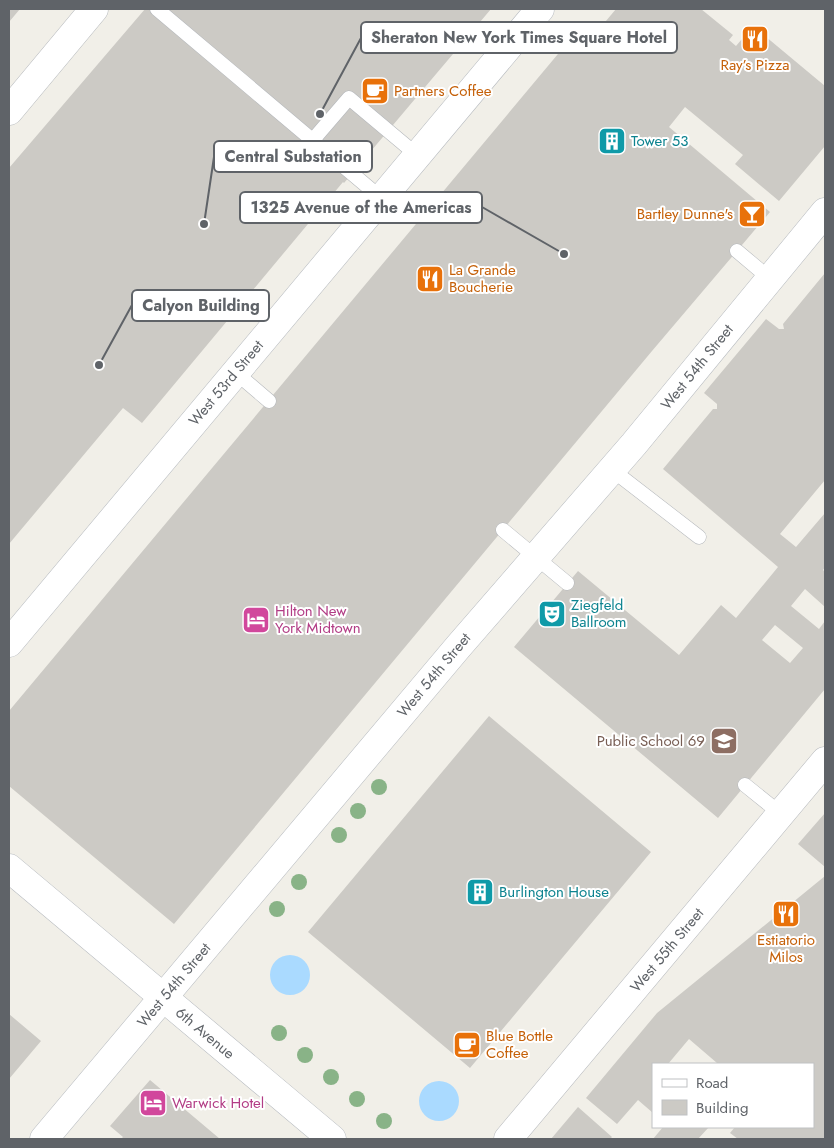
<svg xmlns="http://www.w3.org/2000/svg" width="834" height="1148" font-family="Jost,sans-serif">
	<style>
		.water { fill: #aadaff }
		.building { fill: #cccac5; fill-rule: evenodd }
		.lines { fill: none; stroke-linecap: round; stroke-linejoin: round }
		.lane-casing { stroke: #b5b8bc; stroke-width: 15 }
		.street-casing { stroke: #b5b8bc; stroke-width: 29 }
		.secondary-casing { stroke: #b6babf; stroke-width: 29 }
		.lane { stroke: #fff; stroke-width: 14 }
		.street { stroke: #fff; stroke-width: 28 }
		.secondary { stroke: #fff; stroke-width: 28 }
		.tree { fill: #89b387 }
		.labels { text-anchor: middle; dominant-baseline: central; stroke-width: 4; stroke-linejoin: round; paint-order: stroke }
		.food-label { font-size: 15px; fill: #c56008; stroke: #fff; text-anchor: start }
		.culture-label { font-size: 15px; fill: #0d838f; stroke: #fff; text-anchor: start }
		.street-label { font-size: 15px; fill: #5f6368; stroke: #fff }
		.hotel-label { font-size: 15px; fill: #b23c85; stroke: #fff; text-anchor: start }
		.education-label { font-size: 15px; fill: #785e54; stroke: #fff; text-anchor: end }
		.leader { fill: none; stroke: #5f6368; stroke-width: 2 }
		.callout-dot { fill: #5f6368; stroke: #fff; stroke-width: 2 }
		.callout { fill: #fff; stroke: #5f6368; stroke-width: 2 }
		.callout-label { font-size: 16px; text-anchor: middle; font-weight: bold; fill: #5f6368 }
	</style>
	<rect width="100%" height="100%" fill="#f1efe8"/>
	<!-- water -->
	<path class="water" d="M270 975a20 20 0 1 1 40 0a20 20 0 1 1-40 0Z
		M419 1101a20 20 0 1 1 40 0a20 20 0 1 1-40 0Z"/>
	<!-- building -->
	<path class="building" d="M9 9H20L9 22Z
		M145 9H491L344 183 343 182 142 423 123 408 9 544V168Z
		M616 9H701L733 35 729 40 736 46 753 26 825 86V146L779 201 735 164 743 155 685 107 669 127 770 212 652 351 174 924 9 786V711L568 42 580 52Z
		M825 273V480L780 534 796 547 825 513V567L823 570 825 572V607L805 589 791 606 819 629 825 621V689L718 818 514 647 578 571 679 655 721 605 736 618 778 567 663 469 713 409H717V404L704 393 766 319 779 329H784L783 324ZM775 625 803 648 790 663 762 640Z
		M489 716 651 852 470 1068 308 932Z
		M825 813V867L798 844Z
		M825 876V1139H738L730 1133 735 1127H813V1064H716L717 1063 689 1039 668 1064H653V1113L638 1100 617 1124 586 1098 657 1013Z
		M9 1014 41 1041 9 1079Z
		M150 1080 220 1139H121L123 1137 110 1126Z
		M578 1107 612 1137 610 1139H551Z
		M663 1127H709L698 1139H653Z"/>
	<g class="lines">
		<!-- lane casing -->
		<g class="lane-casing">
			<path id="lane" d="M157 9 381 198
				M312 141 349 98 417 155
				M737 251 769 278
				M235 372 269 401
				M611 469 699 537
				M503 530 567 583
				M745 785 781 814"/>
		</g>
		<!-- street casing -->
		<g class="street-casing">
			<path id="street" d="M9 111 94 9
				M508 1139 825 761"/>
		</g>
		<!-- secondary casing -->
		<g class="secondary-casing">
			<path id="secondary" d="M9 643 540 9
				M9 868 332 1139
				M44 1139 458 647 634 444 825 212"/>
		</g>
		<!-- lane -->
		<use href="#lane" class="lane"/>
		<!-- street -->
		<use href="#street" class="street"/>
		<!-- secondary -->
		<use href="#secondary" class="secondary"/>
	</g>
	<!-- trees -->
	<g class="tree">
		<circle cx="379" cy="787" r="8"/>
		<circle cx="358" cy="811" r="8"/>
		<circle cx="339" cy="835" r="8"/>
		<circle cx="299" cy="882" r="8"/>
		<circle cx="277" cy="909" r="8"/>
		<circle cx="279" cy="1033" r="8"/>
		<circle cx="305" cy="1055" r="8"/>
		<circle cx="331" cy="1077" r="8"/>
		<circle cx="357" cy="1099" r="8"/>
		<circle cx="384" cy="1121" r="8"/>
	</g>
	<!-- icons -->
	<defs>
		<g id="restaurant-square" transform="scale(1.4375)"><rect x="-9" y="-9" width="18" height="18" rx="4" fill="#e8710a" stroke="#fff"/><path d="M-5-6h1v4h1v-4h1v4h1v-4h1v5L-1.5 .5V6h-2V.5L-5-1ZM5-6V6H3V1.5H1.5Q1.5-4 5-6Z" fill="#fff"/></g>
		<g id="cafe-square" transform="scale(1.4375)"><rect x="-9" y="-9" width="18" height="18" rx="4" fill="#e8710a" stroke="#fff"/><path d="M-5.5-4.5H6V0H3Q3 3.5 0 3.5H-2.5Q-5.5 3.5-5.5 0ZM3-3.2v2h1.7v-2ZM-6 4.5H4V6H-6Z" fill="#fff"/></g>
		<g id="building-square" transform="scale(1.4375)"><rect x="-9" y="-9" width="18" height="18" rx="4" fill="#0f9aa8" stroke="#fff"/><path d="M-4-6H4V6H1V3H-1V6H-4ZM-2.5-4.3h1.7v1.8h-1.7ZM.8-4.3h1.7v1.8H.8ZM-2.5-1h1.7V.8h-1.7ZM.8-1h1.7V.8H.8Z" fill="#fff"/></g>
		<g id="bar-square" transform="scale(1.4375)"><rect x="-9" y="-9" width="18" height="18" rx="4" fill="#e8710a" stroke="#fff"/><path d="M-6-5H6L.8 .8V4.5H3.5V6h-7V4.5H-.8V.8Z" fill="#fff"/></g>
		<g id="theatre-square" transform="scale(1.4375)"><rect x="-9" y="-9" width="18" height="18" rx="4" fill="#0f9aa8" stroke="#fff"/><path d="M-5-5.5Q0-4 5-5.5V0Q5 5 0 6Q-5 5-5 0ZM-3.3-2.5H-1v1.5H-3.3ZM1-2.5H3.3v1.5H1ZM-2.8 1Q0 5.5 2.8 1Z" fill="#fff"/></g>
		<g id="hotel-square" transform="scale(1.4375)"><rect x="-9" y="-9" width="18" height="18" rx="4" fill="#d1479c" stroke="#fff"/><path d="M-6-4.5h1.5V1H6V5H4.5V3h-9V5H-6ZM-4 0a1.8 1.8 0 1 1 3.6 0ZM.5 0V-2.5h3Q6-2.5 6 0Z" fill="#fff"/></g>
		<g id="school-square" transform="scale(1.4375)"><rect x="-9" y="-9" width="18" height="18" rx="4" fill="#8d6e63" stroke="#fff"/><path d="M0-5L7-2L0 1L-7-2ZM-4 1L0 2.5L4 1V4Q0 6-4 4Z" fill="#fff"/></g>
	</defs>
	<g fill-rule="evenodd">
		<use href="#restaurant-square" x="755" y="39"/>
		<use href="#cafe-square" x="375" y="91"/>
		<use href="#building-square" x="612" y="141"/>
		<use href="#bar-square" x="752" y="214"/>
		<use href="#restaurant-square" x="430" y="279"/>
		<use href="#theatre-square" x="552" y="614"/>
		<use href="#hotel-square" x="256" y="620"/>
		<use href="#school-square" x="724" y="741"/>
		<use href="#building-square" x="480" y="892"/>
		<use href="#restaurant-square" x="786" y="914"/>
		<use href="#cafe-square" x="467" y="1045"/>
		<use href="#hotel-square" x="153" y="1103"/>
	</g>
	<g class="labels">
		<!-- food labels -->
		<g class="food-label">
			<text x="755" y="65" text-anchor="middle">Ray’s Pizza</text>
			<text x="394" y="91">Partners Coffee</text>
			<text x="733" y="214" text-anchor="end">Bartley Dunne's</text>
			<text x="449" y="270">La Grande<tspan x="449" dy="17">Boucherie</tspan></text>
			<text x="786" y="940" text-anchor="middle">Estiatorio<tspan x="786" dy="17">Milos</tspan></text>
			<text x="486" y="1036">Blue Bottle<tspan x="486" dy="17">Coffee</tspan></text>
		</g>
		<!-- culture labels -->
		<g class="culture-label">
			<text x="631" y="141">Tower 53</text>
			<text x="571" y="605">Ziegfeld<tspan x="571" dy="17">Ballroom</tspan></text>
			<text x="499" y="892">Burlington House</text>
		</g>
		<!-- street labels -->
		<g class="street-label">
			<text transform="translate(697 367) rotate(-51)">West 54th Street</text>
			<text transform="translate(226 383) rotate(-50)">West 53rd Street</text>
			<text transform="translate(434 675) rotate(-50)">West 54th Street</text>
			<text transform="translate(667 950) rotate(-50)">West 55th Street</text>
			<text transform="translate(174 985) rotate(-50)">West 54th Street</text>
			<text transform="translate(205 1033) rotate(40)">6th Avenue</text>
		</g>
		<!-- hotel labels -->
		<g class="hotel-label">
			<text x="275" y="611">Hilton New<tspan x="275" dy="17">York Midtown</tspan></text>
			<text x="172" y="1103">Warwick Hotel</text>
		</g>
		<!-- education labels -->
		<g class="education-label">
			<text x="705" y="741">Public School 69</text>
		</g>
	</g>
	<!-- callouts -->
	<path class="leader" d="M320 114L361 38M204 224L214 157M564 254L482 207M99 365L132 305"/>
	<g class="callout-dot">
		<circle cx="320" cy="114" r="5"/>
		<circle cx="204" cy="224" r="5"/>
		<circle cx="564" cy="254" r="5"/>
		<circle cx="99" cy="365" r="5"/>
	</g>
	<g class="callout">
		<rect x="361" y="22" width="316" height="31" rx="5"/>
		<rect x="214" y="141" width="158" height="31" rx="5"/>
		<rect x="240" y="192" width="242" height="31" rx="5"/>
		<rect x="132" y="290" width="137" height="31" rx="5"/>
	</g>
	<g class="callout-label">
		<text x="519" y="43">Sheraton New York Times Square Hotel</text>
		<text x="293" y="162">Central Substation</text>
		<text x="361" y="213">1325 Avenue of the Americas</text>
		<text x="201" y="311">Calyon Building</text>
	</g>
	<!-- border -->
	<rect width="834" height="1148" fill="none" stroke="#5f6368" stroke-width="20"/>
	<!-- legend -->
	<rect x="652" y="1063" width="162" height="65" fill="#ffffff" stroke="#bfc1c3"/>
	<rect x="662" y="1079" width="25" height="8" fill="#ffffff" stroke="#bfc1c3"/>
	<text x="696" y="1088" font-size="15" fill="#5f6368">Road</text>
	<rect x="662" y="1100" width="25" height="15" fill="#cccac5" stroke="#bfc1c3"/>
	<text x="696" y="1113" font-size="15" fill="#5f6368">Building</text>
</svg>
